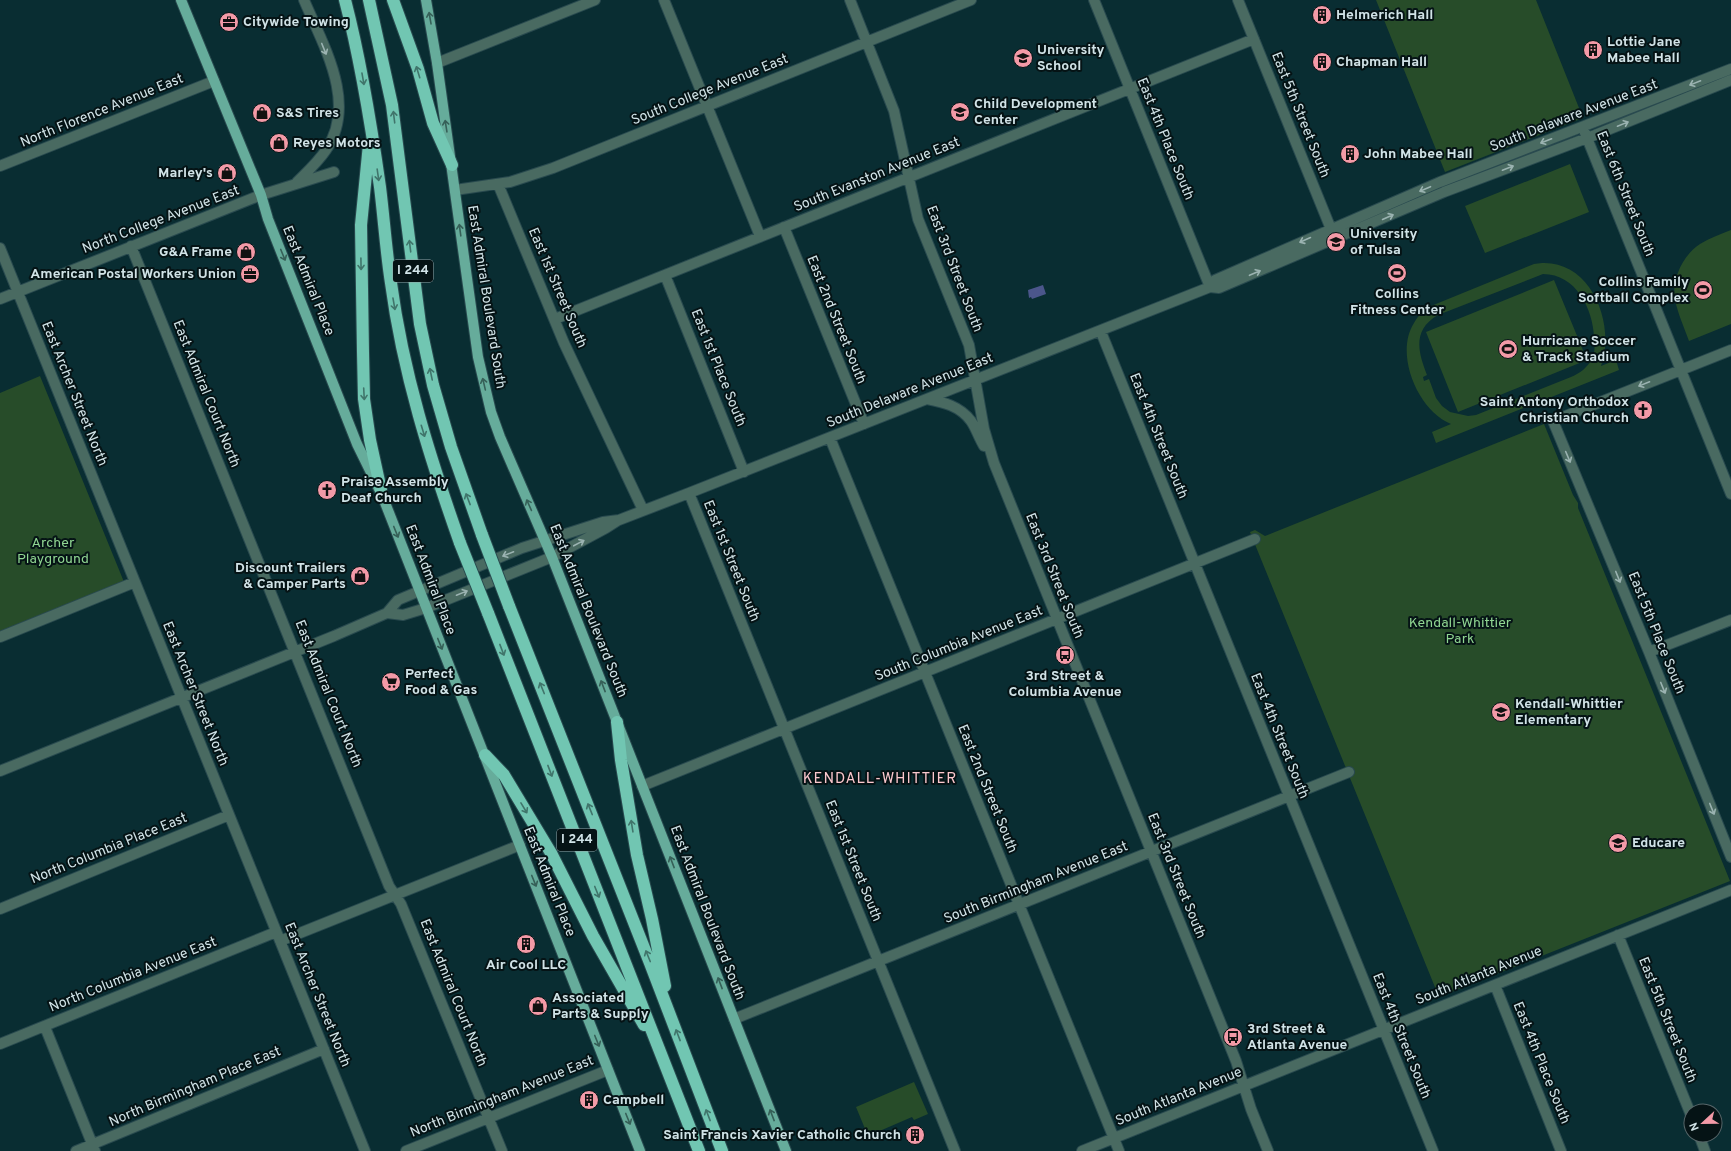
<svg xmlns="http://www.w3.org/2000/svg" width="1731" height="1151" font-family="Overpass,sans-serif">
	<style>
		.green { fill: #274c29; fill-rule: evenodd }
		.water { fill: #4b568b }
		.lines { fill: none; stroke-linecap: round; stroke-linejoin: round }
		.minor-casing { stroke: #294a4f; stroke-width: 12 }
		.major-casing { stroke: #294a4f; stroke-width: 12 }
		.highway-casing { stroke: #294a4f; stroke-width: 14 }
		.minor { stroke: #496a61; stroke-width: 10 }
		.major { stroke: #66ac9b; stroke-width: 10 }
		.highway { stroke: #71c6b2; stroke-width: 12 }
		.highway-bridge-casing { stroke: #294a4f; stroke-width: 14; stroke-linecap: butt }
		.highway-bridge { stroke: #71c6b2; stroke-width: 12 }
		.oneway { stroke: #366058 }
		.oneway2 { stroke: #9bb3b1 }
		.oneway3 { stroke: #40756b }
		.labels { text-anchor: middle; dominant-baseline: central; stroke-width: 4; stroke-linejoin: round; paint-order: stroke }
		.shield { fill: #051315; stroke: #94a5a8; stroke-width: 1 }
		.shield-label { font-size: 13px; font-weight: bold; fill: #d1e3e7 }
		.poi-label { font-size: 14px; font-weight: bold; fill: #d1e3e7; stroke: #051315; text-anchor: start }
		.street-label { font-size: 14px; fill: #d1e3e7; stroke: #051315 }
		.park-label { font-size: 14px; fill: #90d692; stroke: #051315 }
		.neighbourhood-label { font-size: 15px; letter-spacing: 1px; fill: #fbc7cd; stroke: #051315 }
	</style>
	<rect width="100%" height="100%" fill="#092d32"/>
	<!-- green -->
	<path class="green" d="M1376 0H1536L1583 118 1445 172Z
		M1570 164 1589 212 1485 253 1465 206Z
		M1731 230V324L1689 341C1684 327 1678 314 1675 300 1671 280 1683 255 1700 244 1710 238 1721 234 1731 230Z
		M1542 263C1592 261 1616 325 1601 366L1616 360 1619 370 1436 443 1432 432 1451 424C1418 411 1394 354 1414 323 1418 315 1425 310 1431 306L1534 264ZM1543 274C1576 274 1593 309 1594 338 1595 345 1595 353 1592 359 1587 368 1580 373 1571 377L1476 415 1468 416 1450 412 1442 406 1436 398 1429 379 1424 381 1423 377 1427 375C1418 352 1412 330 1438 315Z
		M1554 280 1587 360 1458 412 1426 332Z
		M40 376 124 582 0 632V393Z
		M1544 424 1573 495 1578 503V508L1730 881 1439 997 1250 532 1255 530 1265 536Z
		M914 1082 928 1114 914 1120 912 1117 868 1136 856 1107Z"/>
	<!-- water -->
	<path class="water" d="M1043 285 1046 294 1032 299 1031 297 1029 298 1028 290Z"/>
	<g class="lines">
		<!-- minor casing -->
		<g class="minor-casing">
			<path id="minor" d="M664 0 760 236
				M850 0 894 111 918 219 969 345 984 429 994 463 1236 1061 1251 1109 1268 1151
				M1094 0 1210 287
				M1238 0 1333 234
				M437 63 595 0
				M1585 133 1731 494
				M0 166 214 81
				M297 182C307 172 318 162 326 150 358 103 323 45 304 0
				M498 184 564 343 643 510
				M455 190 510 182 553 168 971 0
				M784 227 864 424
				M131 246 389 886 401 904 502 1151
				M0 248 365 1151
				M665 275 744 472
				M1210 287 1215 280 1440 182 1731 69
				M0 299 261 195 334 172
				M555 319 1254 39
				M1101 332 1433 1151
				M1731 350 1553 421 1649 652 1731 857
				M927 399C943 402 960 406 971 421 976 428 979 438 984 446
				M830 438 1119 1151
				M689 493 955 1151
				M387 613 403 615 426 608 552 557 606 528 617 521
				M0 637 135 582
				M1649 652 1731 620
				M0 771 334 636 387 613 398 600 522 548 603 522 619 520 689 493 1210 287 1219 288 1444 192 1595 135 1731 80
				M642 786 1255 539
				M0 909 229 815
				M1618 935 1691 1115
				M280 941 520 845
				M1495 985 1561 1151
				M734 1019 1349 772
				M45 1027 95 1151
				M0 1044 276 932
				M1699 1135 1705 1151
				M76 1151 324 1049
				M406 1151 608 1070
				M1082 1151 1731 890"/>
		</g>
		<!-- major casing -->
		<g class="major-casing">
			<path id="major" d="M181 0 261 195 268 219 357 444 382 495 640 1151
				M426 0 437 63 478 357 491 412 500 437 552 557 786 1151"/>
		</g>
		<!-- highway casing -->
		<g class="highway-casing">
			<path id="highway" d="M345 0C361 61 371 124 380 187 384 219 386 251 391 283 403 373 430 458 460 543
				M369 0 392 105 420 324 433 385 451 447 482 535
				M393 0 418 69 433 123 452 165
				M369 144 361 225 363 352 364 399 370 440 382 495
				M509 606 650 963 722 1151
				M488 613 699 1151
				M617 722 621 760 637 855 652 919 665 986
				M485 755 504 775 551 853 593 936 644 1025"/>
		</g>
		<!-- minor -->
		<use href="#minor" class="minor"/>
		<!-- major -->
		<use href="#major" class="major"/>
		<!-- highway -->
		<use href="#highway" class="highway"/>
		<!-- highway-bridge casing -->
		<g class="highway-bridge-casing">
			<path id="highway-bridge" d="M482 535 509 606
				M460 543 488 613"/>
		</g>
		<!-- highway-bridge -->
		<use href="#highway-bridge" class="highway-bridge"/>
	</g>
	<!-- one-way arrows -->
	<defs><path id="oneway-shaft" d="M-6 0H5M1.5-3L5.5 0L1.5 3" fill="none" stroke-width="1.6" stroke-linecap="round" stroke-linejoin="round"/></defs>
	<g class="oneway">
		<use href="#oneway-shaft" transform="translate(430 18) rotate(-100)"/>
		<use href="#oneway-shaft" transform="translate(446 126) rotate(-99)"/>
		<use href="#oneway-shaft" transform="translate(460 230) rotate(-98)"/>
		<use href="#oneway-shaft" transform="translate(283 255) rotate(68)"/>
		<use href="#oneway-shaft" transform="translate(484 384) rotate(-103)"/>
		<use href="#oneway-shaft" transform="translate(529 505) rotate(-114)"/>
		<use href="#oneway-shaft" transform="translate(396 532) rotate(68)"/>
		<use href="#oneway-shaft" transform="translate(440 644) rotate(68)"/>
		<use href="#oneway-shaft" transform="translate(603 686) rotate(-111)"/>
		<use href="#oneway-shaft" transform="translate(672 862) rotate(-111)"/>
		<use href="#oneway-shaft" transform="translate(534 881) rotate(68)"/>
		<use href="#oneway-shaft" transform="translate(720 983) rotate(-111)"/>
		<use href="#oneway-shaft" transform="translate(597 1041) rotate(68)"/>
		<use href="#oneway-shaft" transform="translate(772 1115) rotate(-111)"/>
		<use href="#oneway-shaft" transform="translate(628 1119) rotate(68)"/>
	</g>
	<g class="oneway2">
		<use href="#oneway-shaft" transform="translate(324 49) rotate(68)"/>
		<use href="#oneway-shaft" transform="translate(1695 83) rotate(158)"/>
		<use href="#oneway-shaft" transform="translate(1623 124) rotate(-22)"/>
		<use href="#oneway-shaft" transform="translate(1546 141) rotate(159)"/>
		<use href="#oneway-shaft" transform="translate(1508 168) rotate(-21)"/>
		<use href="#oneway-shaft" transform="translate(1425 189) rotate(157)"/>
		<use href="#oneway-shaft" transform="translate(1388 217) rotate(-24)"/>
		<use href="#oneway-shaft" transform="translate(1305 240) rotate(156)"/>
		<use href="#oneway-shaft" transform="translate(1255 273) rotate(-23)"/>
		<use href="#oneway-shaft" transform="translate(1644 384) rotate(158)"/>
		<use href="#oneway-shaft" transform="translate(1568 457) rotate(67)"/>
		<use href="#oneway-shaft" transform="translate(579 543) rotate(-28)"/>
		<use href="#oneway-shaft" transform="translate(508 554) rotate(158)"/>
		<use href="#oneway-shaft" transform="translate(1618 577) rotate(68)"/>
		<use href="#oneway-shaft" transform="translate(462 593) rotate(-22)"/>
		<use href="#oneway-shaft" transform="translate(1663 688) rotate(68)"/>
		<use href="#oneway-shaft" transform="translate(1712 809) rotate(68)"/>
	</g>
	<g class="oneway3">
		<use href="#oneway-shaft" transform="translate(418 72) rotate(-107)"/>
		<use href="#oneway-shaft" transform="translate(363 79) rotate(80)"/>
		<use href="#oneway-shaft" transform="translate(394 117) rotate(-97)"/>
		<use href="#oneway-shaft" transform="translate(378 175) rotate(82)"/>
		<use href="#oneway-shaft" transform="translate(410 246) rotate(-97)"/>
		<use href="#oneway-shaft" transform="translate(361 264) rotate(89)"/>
		<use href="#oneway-shaft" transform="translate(394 304) rotate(80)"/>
		<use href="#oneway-shaft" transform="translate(431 374) rotate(-102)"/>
		<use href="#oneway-shaft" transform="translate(364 394) rotate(87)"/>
		<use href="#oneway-shaft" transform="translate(423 431) rotate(73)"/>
		<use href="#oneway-shaft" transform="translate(468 499) rotate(-111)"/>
		<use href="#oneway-shaft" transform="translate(502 650) rotate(69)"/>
		<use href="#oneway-shaft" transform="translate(542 688) rotate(-112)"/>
		<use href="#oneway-shaft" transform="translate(550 771) rotate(69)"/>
		<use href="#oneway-shaft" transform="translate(524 808) rotate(59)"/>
		<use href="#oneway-shaft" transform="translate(590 809) rotate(-112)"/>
		<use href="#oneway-shaft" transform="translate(632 826) rotate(-99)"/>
		<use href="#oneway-shaft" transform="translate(597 892) rotate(68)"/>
		<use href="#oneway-shaft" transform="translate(648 956) rotate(-112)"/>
		<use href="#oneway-shaft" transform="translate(678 1035) rotate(-111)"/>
		<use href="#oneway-shaft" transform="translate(708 1115) rotate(-111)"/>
	</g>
	<!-- icons -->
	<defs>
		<g id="building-disc" transform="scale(1)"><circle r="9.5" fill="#f39aa7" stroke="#051315"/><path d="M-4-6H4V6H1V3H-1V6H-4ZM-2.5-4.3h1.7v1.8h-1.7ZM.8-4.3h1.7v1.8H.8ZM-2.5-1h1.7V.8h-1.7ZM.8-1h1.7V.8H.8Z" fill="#111"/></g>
		<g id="office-disc" transform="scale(1)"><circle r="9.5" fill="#f39aa7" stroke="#051315"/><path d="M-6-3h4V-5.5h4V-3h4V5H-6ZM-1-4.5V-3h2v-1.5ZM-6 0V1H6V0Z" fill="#111"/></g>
		<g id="school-disc" transform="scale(1)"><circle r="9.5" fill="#f39aa7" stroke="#051315"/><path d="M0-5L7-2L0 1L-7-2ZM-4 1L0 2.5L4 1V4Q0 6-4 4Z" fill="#111"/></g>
		<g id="shop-disc" transform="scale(1)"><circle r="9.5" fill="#f39aa7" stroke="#051315"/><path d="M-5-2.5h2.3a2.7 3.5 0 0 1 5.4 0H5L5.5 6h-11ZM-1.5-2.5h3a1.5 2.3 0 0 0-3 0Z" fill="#111"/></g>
		<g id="university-disc" transform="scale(1)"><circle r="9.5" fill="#f39aa7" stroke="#051315"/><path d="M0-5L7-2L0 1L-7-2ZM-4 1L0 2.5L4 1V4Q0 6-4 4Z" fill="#111"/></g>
		<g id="stadium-disc" transform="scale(1)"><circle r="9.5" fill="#f39aa7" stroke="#051315"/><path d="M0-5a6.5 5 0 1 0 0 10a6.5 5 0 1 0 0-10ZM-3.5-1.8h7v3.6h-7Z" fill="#111"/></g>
		<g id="church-disc" transform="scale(1)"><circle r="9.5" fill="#f39aa7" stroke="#051315"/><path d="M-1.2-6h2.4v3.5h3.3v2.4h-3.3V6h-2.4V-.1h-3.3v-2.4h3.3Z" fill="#111"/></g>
		<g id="bus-disc" transform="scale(1)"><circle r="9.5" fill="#f39aa7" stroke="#051315"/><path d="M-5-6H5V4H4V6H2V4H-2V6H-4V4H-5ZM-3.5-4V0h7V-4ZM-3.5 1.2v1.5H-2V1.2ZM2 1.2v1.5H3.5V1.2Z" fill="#111"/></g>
		<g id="supermarket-disc" transform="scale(1)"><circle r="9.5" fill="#f39aa7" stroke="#051315"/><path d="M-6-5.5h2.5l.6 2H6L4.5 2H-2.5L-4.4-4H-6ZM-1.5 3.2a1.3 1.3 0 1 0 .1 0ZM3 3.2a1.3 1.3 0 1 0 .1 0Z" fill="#111"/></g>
	</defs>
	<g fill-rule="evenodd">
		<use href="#building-disc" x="1322" y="15"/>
		<use href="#office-disc" x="229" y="22"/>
		<use href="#building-disc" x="1593" y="50"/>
		<use href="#school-disc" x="1023" y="58"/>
		<use href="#building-disc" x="1322" y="62"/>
		<use href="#school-disc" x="960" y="112"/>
		<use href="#shop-disc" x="262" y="113"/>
		<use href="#shop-disc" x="279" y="143"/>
		<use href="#building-disc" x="1350" y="154"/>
		<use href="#shop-disc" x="227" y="173"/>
		<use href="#university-disc" x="1336" y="242"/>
		<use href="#shop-disc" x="246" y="252"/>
		<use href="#stadium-disc" x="1397" y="273"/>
		<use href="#office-disc" x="250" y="274"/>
		<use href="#stadium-disc" x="1703" y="290"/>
		<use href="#stadium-disc" x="1508" y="349"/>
		<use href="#church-disc" x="1643" y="410"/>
		<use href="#church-disc" x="327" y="490"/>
		<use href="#shop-disc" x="360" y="576"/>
		<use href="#bus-disc" x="1065" y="655"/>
		<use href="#supermarket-disc" x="391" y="682"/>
		<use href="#school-disc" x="1501" y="712"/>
		<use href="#school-disc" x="1618" y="843"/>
		<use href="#building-disc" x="526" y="944"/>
		<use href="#shop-disc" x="538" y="1006"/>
		<use href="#bus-disc" x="1233" y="1037"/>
		<use href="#building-disc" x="589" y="1100"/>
		<use href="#building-disc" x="915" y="1135"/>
	</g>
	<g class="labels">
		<!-- shield labels -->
		<g class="shield">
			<rect x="393" y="260" width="40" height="22" rx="3"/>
			<rect x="557" y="829" width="40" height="22" rx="3"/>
		</g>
		<g class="shield-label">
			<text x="413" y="271">I 244</text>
			<text x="577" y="840">I 244</text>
		</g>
		<!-- poi labels -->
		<g class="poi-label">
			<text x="1336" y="15">Helmerich Hall</text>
			<text x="243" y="22">Citywide Towing</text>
			<text x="1607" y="42">Lottie Jane<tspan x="1607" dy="16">Mabee Hall</tspan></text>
			<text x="1037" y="50">University<tspan x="1037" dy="16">School</tspan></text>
			<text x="1336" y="62">Chapman Hall</text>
			<text x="974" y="104">Child Development<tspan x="974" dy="16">Center</tspan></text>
			<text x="276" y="113">S&amp;S Tires</text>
			<text x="293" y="143">Reyes Motors</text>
			<text x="1364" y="154">John Mabee Hall</text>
			<text x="213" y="173" text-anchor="end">Marley's</text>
			<text x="1350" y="234">University<tspan x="1350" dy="16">of Tulsa</tspan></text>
			<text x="232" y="252" text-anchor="end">G&amp;A Frame</text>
			<text x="236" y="274" text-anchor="end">American Postal Workers Union</text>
			<text x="1689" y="282" text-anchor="end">Collins Family<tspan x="1689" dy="16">Softball Complex</tspan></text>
			<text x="1397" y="294" text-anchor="middle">Collins<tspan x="1397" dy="16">Fitness Center</tspan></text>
			<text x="1522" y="341">Hurricane Soccer<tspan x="1522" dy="16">&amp; Track Stadium</tspan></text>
			<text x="1629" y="402" text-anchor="end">Saint Antony Orthodox<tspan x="1629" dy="16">Christian Church</tspan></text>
			<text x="341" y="482">Praise Assembly<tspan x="341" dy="16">Deaf Church</tspan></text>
			<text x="346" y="568" text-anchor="end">Discount Trailers<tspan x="346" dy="16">&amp; Camper Parts</tspan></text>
			<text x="405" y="674">Perfect<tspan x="405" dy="16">Food &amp; Gas</tspan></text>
			<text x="1065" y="676" text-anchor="middle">3rd Street &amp;<tspan x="1065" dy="16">Columbia Avenue</tspan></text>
			<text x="1515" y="704">Kendall-Whittier<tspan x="1515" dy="16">Elementary</tspan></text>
			<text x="1632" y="843">Educare</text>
			<text x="526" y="965" text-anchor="middle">Air Cool LLC</text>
			<text x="552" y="998">Associated<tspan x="552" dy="16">Parts &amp; Supply</tspan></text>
			<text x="1247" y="1029">3rd Street &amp;<tspan x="1247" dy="16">Atlanta Avenue</tspan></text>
			<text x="603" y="1100">Campbell</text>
			<text x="901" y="1135" text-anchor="end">Saint Francis Xavier Catholic Church</text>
		</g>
		<!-- street labels -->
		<g class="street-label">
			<text transform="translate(710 90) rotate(-22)">South College Avenue East</text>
			<text transform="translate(102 111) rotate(-22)">North Florence Avenue East</text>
			<text transform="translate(1300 115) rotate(68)">East 5th Street South</text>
			<text transform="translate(1574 116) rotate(-21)">South Delaware Avenue East</text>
			<text transform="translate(1165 139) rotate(68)">East 4th Place South</text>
			<text transform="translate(877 175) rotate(-22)">South Evanston Avenue East</text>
			<text transform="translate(1625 194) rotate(68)">East 6th Street South</text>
			<text transform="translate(161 220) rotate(-21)">North College Avenue East</text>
			<text transform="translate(954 269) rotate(69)">East 3rd Street South</text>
			<text transform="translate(308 281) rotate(68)">East Admiral Place</text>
			<text transform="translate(557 288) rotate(67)">East 1st Street South</text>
			<text transform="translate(486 297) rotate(81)">East Admiral Boulevard South</text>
			<text transform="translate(836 320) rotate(68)">East 2nd Street South</text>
			<text transform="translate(718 368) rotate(68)">East 1st Place South</text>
			<text transform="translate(910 391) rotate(-22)">South Delaware Avenue East</text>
			<text transform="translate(74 394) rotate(68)">East Archer Street North</text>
			<text transform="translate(206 394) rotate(68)">East Admiral Court North</text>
			<text transform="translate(1158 436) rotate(68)">East 4th Street South</text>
			<text transform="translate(731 561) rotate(68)">East 1st Street South</text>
			<text transform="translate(1054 576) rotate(68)">East 3rd Street South</text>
			<text transform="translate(430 580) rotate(69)">East Admiral Place</text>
			<text transform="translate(588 611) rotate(68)">East Admiral Boulevard South</text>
			<text transform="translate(1656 633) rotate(68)">East 5th Place South</text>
			<text transform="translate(959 644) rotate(-22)">South Columbia Avenue East</text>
			<text transform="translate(195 694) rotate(68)">East Archer Street North</text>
			<text transform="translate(328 694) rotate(68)">East Admiral Court North</text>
			<text transform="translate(1279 736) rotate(68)">East 4th Street South</text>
			<text transform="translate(987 789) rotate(68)">East 2nd Street South</text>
			<text transform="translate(109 849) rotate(-22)">North Columbia Place East</text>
			<text transform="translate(853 861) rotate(68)">East 1st Street South</text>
			<text transform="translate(1176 876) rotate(68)">East 3rd Street South</text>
			<text transform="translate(549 882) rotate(68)">East Admiral Place</text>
			<text transform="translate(1036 883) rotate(-22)">South Birmingham Avenue East</text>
			<text transform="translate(707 913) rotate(69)">East Admiral Boulevard South</text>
			<text transform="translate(133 975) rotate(-22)">North Columbia Avenue East</text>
			<text transform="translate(1479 976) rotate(-22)">South Atlanta Avenue</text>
			<text transform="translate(453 993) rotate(68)">East Admiral Court North</text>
			<text transform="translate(317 995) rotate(68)">East Archer Street North</text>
			<text transform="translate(1667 1020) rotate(68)">East 5th Street South</text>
			<text transform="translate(1401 1036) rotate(68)">East 4th Street South</text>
			<text transform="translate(1541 1063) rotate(68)">East 4th Place South</text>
			<text transform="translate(195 1087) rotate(-23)">North Birmingham Place East</text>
			<text transform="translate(502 1097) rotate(-22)">North Birmingham Avenue East</text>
			<text transform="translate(1179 1097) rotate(-22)">South Atlanta Avenue</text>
		</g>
		<!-- park labels -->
		<g class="park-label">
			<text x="53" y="543">Archer<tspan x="53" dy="16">Playground</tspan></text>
			<text x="1460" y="623">Kendall-Whittier<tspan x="1460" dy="16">Park</tspan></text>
		</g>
		<!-- neighbourhood labels -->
		<g class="neighbourhood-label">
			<text x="880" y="779">KENDALL-WHITTIER</text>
		</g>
	</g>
	<!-- north arrow -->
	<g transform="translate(1703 1123) rotate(248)"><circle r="19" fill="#051315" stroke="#576669"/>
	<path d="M0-3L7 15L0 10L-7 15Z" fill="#f39aa7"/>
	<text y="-6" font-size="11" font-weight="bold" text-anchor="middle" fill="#d1e3e7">N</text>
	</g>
</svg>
